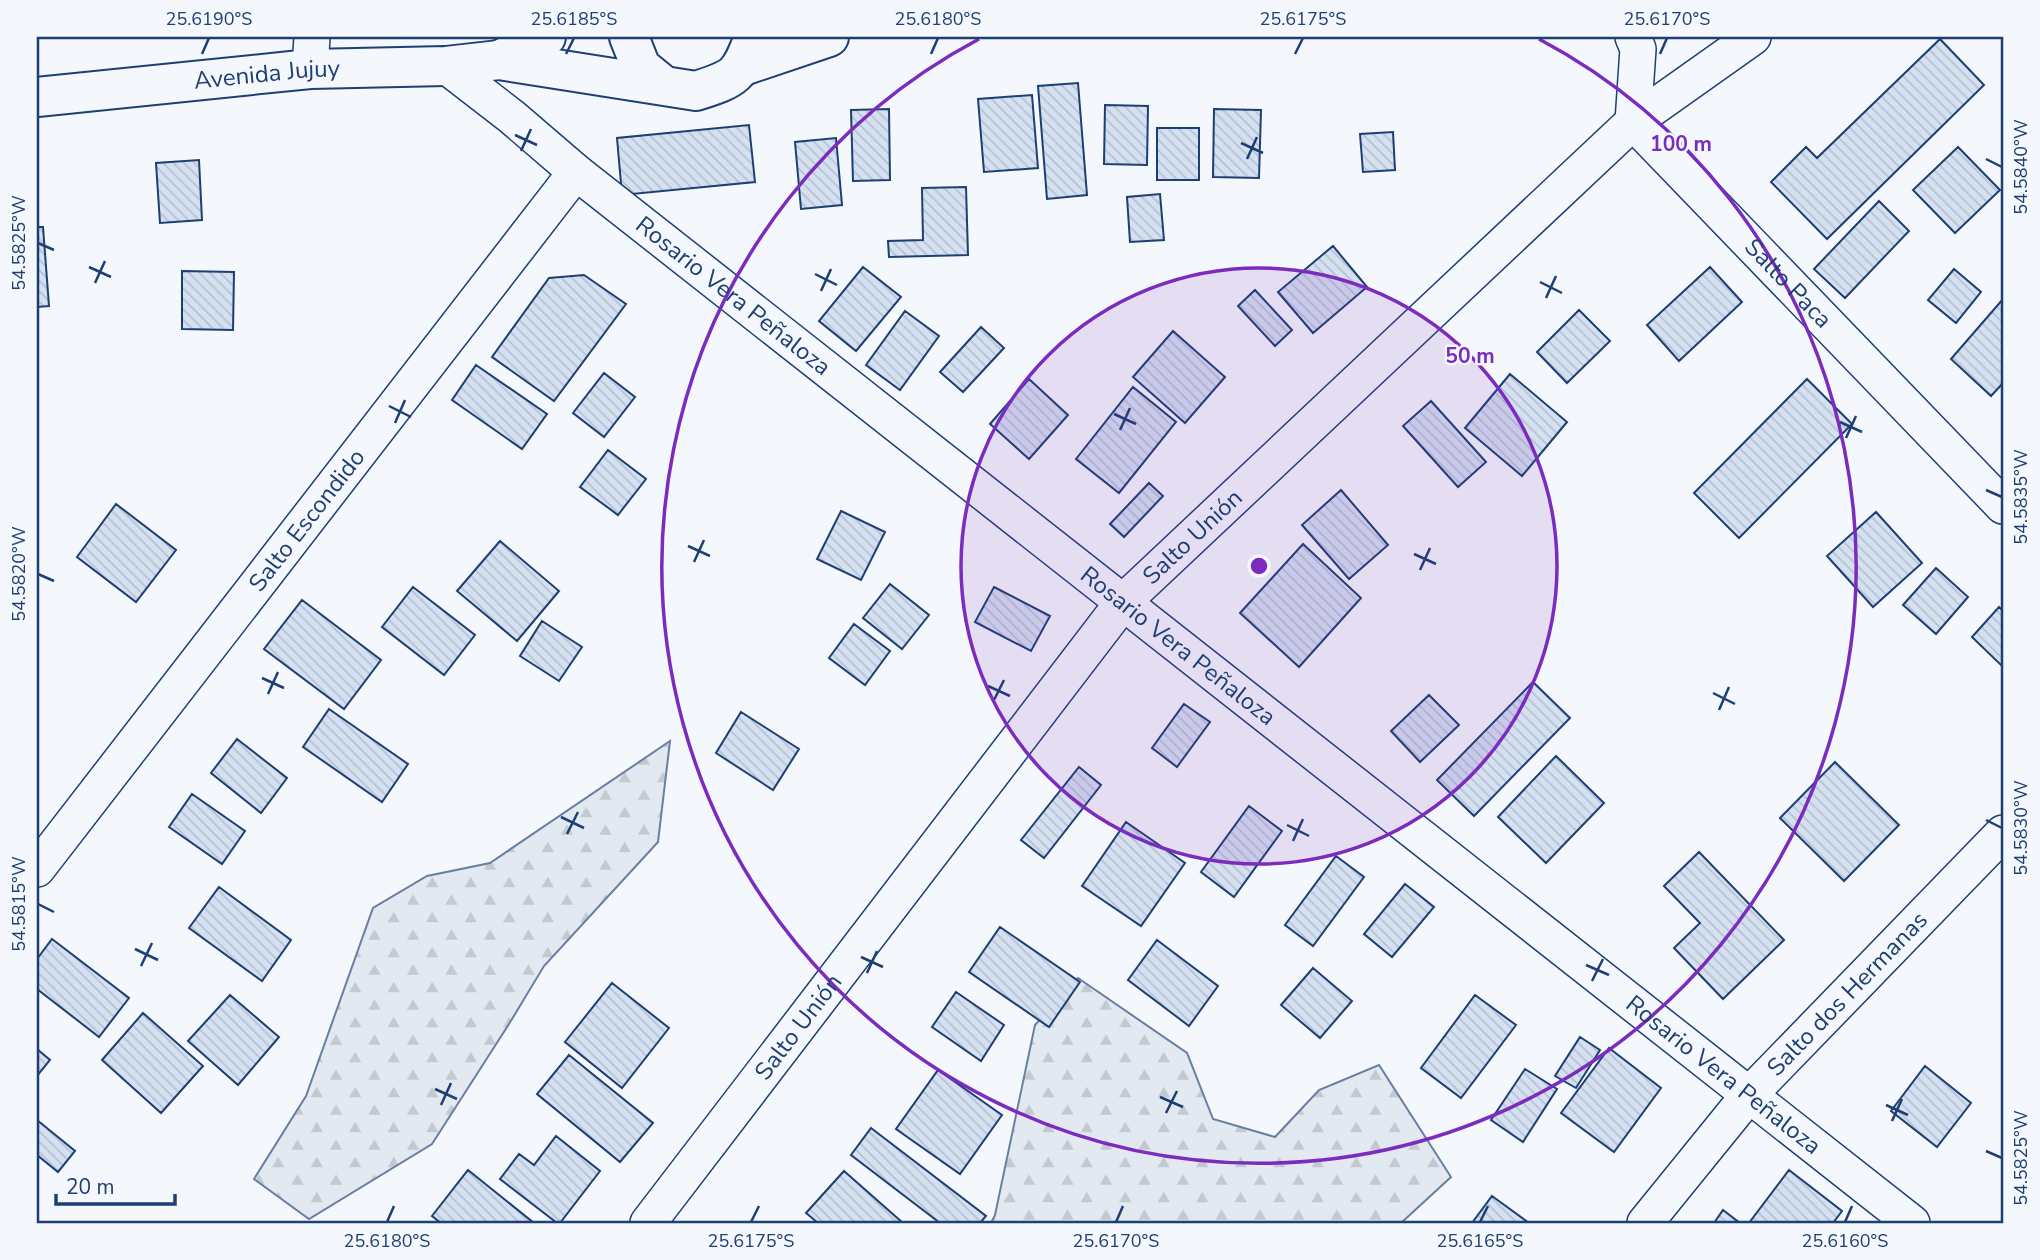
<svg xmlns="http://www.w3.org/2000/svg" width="2040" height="1260" font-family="'Nunito Sans',sans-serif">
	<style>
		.forest { fill: url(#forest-firs); stroke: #687fa3; stroke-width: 2 }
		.building { fill: url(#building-back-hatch); stroke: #1d3f73; stroke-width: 2 }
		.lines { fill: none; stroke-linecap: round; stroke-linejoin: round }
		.minor-casing { stroke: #1d3f73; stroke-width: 38 }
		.tertiary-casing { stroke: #1d3f73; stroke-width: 42 }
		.minor { stroke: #f4f7fb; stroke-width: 35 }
		.tertiary { stroke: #f4f7fb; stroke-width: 38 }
		.ticks { fill: none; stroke: #1d3f73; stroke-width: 2.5 }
		.ring { fill: none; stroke: #7b2cbf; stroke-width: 3.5 }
		.labels { text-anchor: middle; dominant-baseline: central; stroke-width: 5; stroke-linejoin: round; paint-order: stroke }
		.street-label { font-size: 24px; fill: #1d3f73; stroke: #f4f7fb }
		.centre { fill: #7b2cbf; stroke: #f4f7fb; stroke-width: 3.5 }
		.ring-label { font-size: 21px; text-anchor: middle; font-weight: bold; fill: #7b2cbf; stroke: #f4f7fb; stroke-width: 5; stroke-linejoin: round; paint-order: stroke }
		.neatline { fill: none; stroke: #1d3f73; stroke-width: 2.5 }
		.ticks-label { font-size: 18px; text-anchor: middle; fill: #1d3f73 }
	</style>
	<defs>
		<pattern id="forest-firs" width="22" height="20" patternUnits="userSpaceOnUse" patternTransform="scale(1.75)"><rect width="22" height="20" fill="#e3e9f0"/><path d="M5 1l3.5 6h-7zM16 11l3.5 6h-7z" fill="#c2c9d1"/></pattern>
		<pattern id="building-back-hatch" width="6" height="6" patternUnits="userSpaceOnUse" patternTransform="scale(1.75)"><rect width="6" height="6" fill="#d5e0f0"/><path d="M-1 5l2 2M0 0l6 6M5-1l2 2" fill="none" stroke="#b6c1d1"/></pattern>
	</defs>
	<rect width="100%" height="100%" fill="#f4f7fb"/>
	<!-- forest -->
	<path class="forest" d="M670 741 658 842 544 966 509 1024 432 1144 309 1219 254 1179 306 1096 373 908 427 876 490 863Z
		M1078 978 1187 1053 1213 1119 1275 1137 1319 1090 1379 1065 1451 1177 1401 1223H991L995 1215 1035 1025Z"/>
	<!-- building -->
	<path class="building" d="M1940 39 1984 85 1827 239 1771 182 1806 147 1817 158Z
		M1078 83 1087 195 1047 199 1038 86Z
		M1032 95 1038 168 984 172 978 99Z
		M1105 105 1148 106 1147 165 1104 164Z
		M889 109 890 180 853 181 851 110Z
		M1214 109 1261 110 1259 178 1213 177Z
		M749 125 755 182 622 195 617 138Z
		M1157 128H1199V180H1157Z
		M1393 132 1395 170 1363 172 1360 134Z
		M836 138 842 205 801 209 795 142Z
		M1958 147 2000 190 1955 233 1913 190Z
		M199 160 202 220 160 223 156 163Z
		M966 187 968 255 889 257 888 241 923 240 922 188Z
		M1160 194 1164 240 1130 242 1127 197Z
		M1879 201 1909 231 1845 298 1814 269Z
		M37 227H43L49 306 37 307Z
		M1333 246 1367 287 1313 333 1278 292Z
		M863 267 901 297 856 351 819 321Z
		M1710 267 1742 302 1679 361 1647 325Z
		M1954 269 1981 292 1956 323 1928 300Z
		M182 271 234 272 233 330 182 329Z
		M584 275 626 304 554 401 492 357 549 278Z
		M1255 290 1292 330 1275 346 1238 306Z
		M2003 299V383L1991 396 1951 359Z
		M1579 310 1610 341 1567 383 1537 352Z
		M905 311 939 336 900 390 866 365Z
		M981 327 1004 348 963 392 940 372Z
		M1173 331 1225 377 1185 423 1133 377Z
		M476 365 547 414 522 449 452 400Z
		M604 373 635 397 604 437 573 413Z
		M1510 374 1567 422 1522 476 1465 428Z
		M1029 379 1068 415 1029 459 990 424Z
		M1807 379 1852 424 1739 538 1694 493Z
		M1133 387 1176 422 1119 493 1076 459Z
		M1431 401 1486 462 1458 487 1403 426Z
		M608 450 646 479 618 515 580 487Z
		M1149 483 1163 496 1124 537 1110 524Z
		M1341 490 1388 545 1349 579 1302 525Z
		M116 504 176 550 136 602 77 557Z
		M841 511 885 532 861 580 817 559Z
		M1876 512 1922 563 1873 607 1827 556Z
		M500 541 559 591 517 641 457 591Z
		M1303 544 1361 598 1299 667 1240 613Z
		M1936 568 1968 597 1936 634 1903 605Z
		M890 584 929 615 902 649 863 618Z
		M413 587 475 635 444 675 382 627Z
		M994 587 1050 616 1031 651 975 622Z
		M302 600 381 660 344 709 264 649Z
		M1999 607 2003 611V667L1972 637Z
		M542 621 582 647 559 681 520 656Z
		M854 624 890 651 865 685 829 658Z
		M1533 682 1570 718 1474 816 1437 780Z
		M1429 695 1459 725 1420 762 1391 731Z
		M1184 704 1210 722 1177 767 1152 748Z
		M329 709 408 764 382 802 303 747Z
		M741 712 799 749 773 790 716 753Z
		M237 739 287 778 261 813 211 773Z
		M1556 756 1604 803 1546 863 1498 817Z
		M1835 762 1899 825 1844 881 1780 818Z
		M1079 767 1101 785 1044 858 1021 840Z
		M192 794 245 831 222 864 169 827Z
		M1249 806 1282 831 1234 897 1201 872Z
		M1126 822 1185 863 1141 926 1082 886Z
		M1699 852 1784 940 1723 999 1674 948 1700 923 1664 886Z
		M1336 856 1364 877 1313 946 1285 925Z
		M1405 884 1434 907 1392 957 1364 934Z
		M219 887 291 940 262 981 189 928Z
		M1000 927 1080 982 1049 1027 969 972Z
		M52 939 129 998 99 1037 37 989V959Z
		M1157 940 1218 986 1189 1026 1128 980Z
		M1313 968 1352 1001 1320 1038 1281 1005Z
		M612 983 669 1028 622 1088 565 1042Z
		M956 992 1004 1025 981 1061 932 1027Z
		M230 995 279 1037 238 1085 188 1041Z
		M1475 995 1516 1025 1461 1098 1421 1068Z
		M143 1013 203 1066 161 1113 102 1060Z
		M1580 1037 1600 1050 1576 1088 1555 1076Z
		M1609 1048 1661 1088 1614 1152 1561 1113Z
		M37 1049 50 1060 37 1076Z
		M569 1055 653 1123 620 1162 537 1094Z
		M1925 1066 1971 1103 1937 1147 1891 1111Z
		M1525 1069 1557 1089 1523 1142 1491 1120Z
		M938 1070 1002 1115 960 1174 896 1129Z
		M37 1120 75 1151 58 1172 37 1155Z
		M871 1128 986 1216 980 1223H940L851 1155Z
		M556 1136 600 1171 560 1223H557L500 1179 519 1154 534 1165Z
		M468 1170 534 1223H441L432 1216Z
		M1789 1170 1842 1211 1833 1223H1749Z
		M844 1171 903 1223H818L806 1213Z
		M1492 1196 1529 1223H1472Z
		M1723 1210 1740 1223H1714Z"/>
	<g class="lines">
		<!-- minor casing -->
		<g class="minor-casing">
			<g id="minor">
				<path id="s1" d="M1633 37 1638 49 1633 122 2003 506"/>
				<path id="s2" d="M446 66 512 117 576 172 1912 1223"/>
				<path d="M310 69 312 37"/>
				<path id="s3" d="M37 869 576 172"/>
				<path id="s4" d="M648 1223 1124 601 1633 122 1753 37"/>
				<path id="s5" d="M1645 1223 1748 1096 2003 833"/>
			</g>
		</g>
		<!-- tertiary casing -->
		<g class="tertiary-casing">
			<g id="tertiary">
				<path d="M629 37 641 67 663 85"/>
				<path d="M499 60 546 37"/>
				<path d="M743 66 829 37"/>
				<path id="s6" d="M37 97 310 69 446 66 499 60 696 91C737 78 739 76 754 37"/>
			</g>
		</g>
		<!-- minor -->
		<use href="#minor" class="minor"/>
		<!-- tertiary -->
		<use href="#tertiary" class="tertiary"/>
	</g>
	<!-- ticks -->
	<path class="ticks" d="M202 54 209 38M566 54 574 38M931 54 938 38M1295 54 1303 38M1660 54 1667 38M515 135 537 145M1241 143 1263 153M521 151 531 129M1247 159 1257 137M1986 159 2002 167M38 243 54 250M89 267 111 277M815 274 837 285M1540 282 1562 293M95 283 105 261M821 291 831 269M1546 298 1556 276M389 406 411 417M1114 414 1136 424M1840 422 1862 432M395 423 405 400M1120 430 1130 408M1846 438 1856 416M1986 490 2002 497M688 546 710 556M1414 554 1436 564M694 562 704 540M1420 570 1430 548M38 574 54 581M262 678 284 688M988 686 1010 696M1713 693 1735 704M268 694 278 672M993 702 1004 680M1719 710 1729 687M561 817 584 828M1986 820 2002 828M1287 825 1309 836M567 834 578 812M1293 841 1303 819M38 904 54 912M135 949 158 960M861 957 883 967M1586 965 1609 975M141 966 152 943M867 973 877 951M1592 981 1603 959M435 1089 457 1099M1160 1097 1183 1107M441 1105 451 1083M1886 1105 1908 1115M1166 1113 1177 1091M1892 1121 1902 1099M1986 1151 2002 1158M387 1222 394 1206M751 1222 759 1206M1116 1222 1123 1206M1480 1222 1488 1206M1845 1222 1852 1206"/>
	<!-- distance rings -->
	<circle cx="1259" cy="566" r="298" fill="#7b2cbf" fill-opacity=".12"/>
	<g class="ring">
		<circle cx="1259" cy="566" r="298"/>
		<path d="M1539 39A597 597 0 1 1 979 39"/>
	</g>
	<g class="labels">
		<!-- street labels -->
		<g class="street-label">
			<text stroke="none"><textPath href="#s6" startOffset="231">Avenida Jujuy</textPath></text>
			<text stroke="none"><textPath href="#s1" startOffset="310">Salto Paca</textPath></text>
			<text stroke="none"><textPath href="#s2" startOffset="368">Rosario Vera Peñaloza</textPath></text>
			<text stroke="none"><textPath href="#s3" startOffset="441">Salto Escondido</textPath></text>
			<text stroke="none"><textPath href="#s4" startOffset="877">Salto Unión</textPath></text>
			<text stroke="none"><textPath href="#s2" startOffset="934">Rosario Vera Peñaloza</textPath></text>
			<text stroke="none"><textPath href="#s5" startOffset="306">Salto dos Hermanas</textPath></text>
			<text stroke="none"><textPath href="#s4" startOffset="247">Salto Unión</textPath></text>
			<text stroke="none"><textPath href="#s2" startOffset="1628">Rosario Vera Peñaloza</textPath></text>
		</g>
	</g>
	<circle cx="1259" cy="566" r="10" class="centre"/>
	<g class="ring-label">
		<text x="1681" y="151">100 m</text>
		<text x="1470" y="363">50 m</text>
	</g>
	<!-- border -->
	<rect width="2040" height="1260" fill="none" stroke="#f4f7fb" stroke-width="77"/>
	<!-- scale -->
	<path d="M56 1194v10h119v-10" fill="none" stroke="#1d3f73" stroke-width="3.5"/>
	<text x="66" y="1194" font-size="21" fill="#1d3f73" stroke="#f4f7fb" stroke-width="5" paint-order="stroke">20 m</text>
	<rect x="38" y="38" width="1964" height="1184" class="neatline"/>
	<g class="ticks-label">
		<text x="209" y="25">25.6190°S</text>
		<text x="574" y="25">25.6185°S</text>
		<text x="938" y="25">25.6180°S</text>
		<text x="1303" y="25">25.6175°S</text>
		<text x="1667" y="25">25.6170°S</text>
		<text transform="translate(2021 167) rotate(-90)" y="6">54.5840°W</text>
		<text transform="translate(19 243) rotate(-90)" y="6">54.5825°W</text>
		<text transform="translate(2021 497) rotate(-90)" y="6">54.5835°W</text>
		<text transform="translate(19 574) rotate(-90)" y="6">54.5820°W</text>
		<text transform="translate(2021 828) rotate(-90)" y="6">54.5830°W</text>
		<text transform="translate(19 904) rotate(-90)" y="6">54.5815°W</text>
		<text transform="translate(2021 1158) rotate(-90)" y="6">54.5825°W</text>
		<text x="387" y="1247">25.6180°S</text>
		<text x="751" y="1247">25.6175°S</text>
		<text x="1116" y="1247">25.6170°S</text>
		<text x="1480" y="1247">25.6165°S</text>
		<text x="1845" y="1247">25.6160°S</text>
	</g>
</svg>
